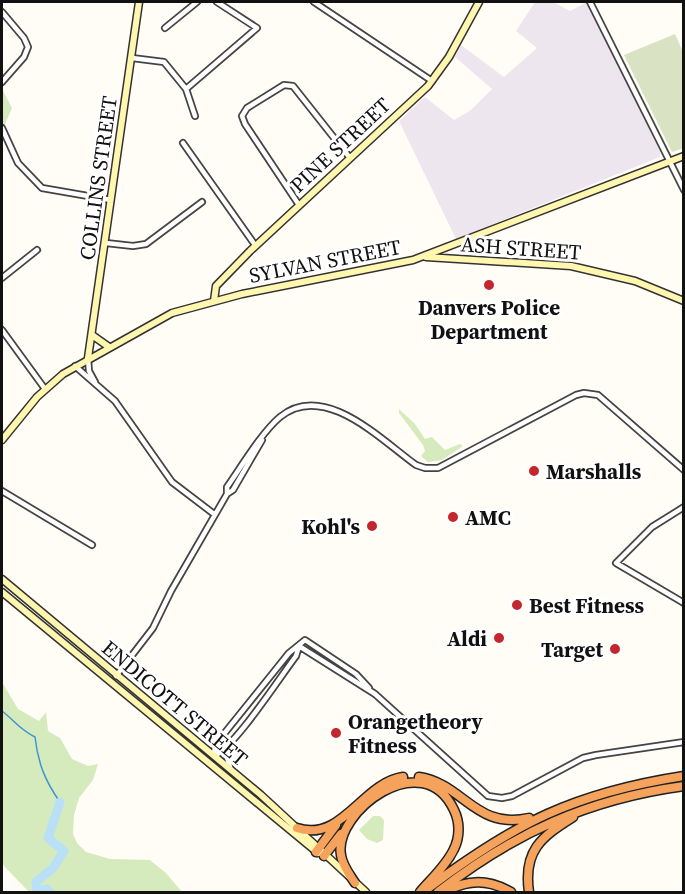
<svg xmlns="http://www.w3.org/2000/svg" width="685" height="894" font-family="'Source Serif 4',serif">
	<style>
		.industrial { fill: #eee6ef }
		.green { fill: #d5ebbd }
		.cemetery { fill: #d9e3c4 }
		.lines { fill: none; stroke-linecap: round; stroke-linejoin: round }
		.stream { stroke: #3f96cf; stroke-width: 1.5 }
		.river { stroke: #b9e0f7; stroke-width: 9 }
		.street-casing { stroke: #444; stroke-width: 8 }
		.secondary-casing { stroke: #333; stroke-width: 9 }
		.highway-casing { stroke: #222; stroke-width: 11 }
		.street { stroke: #fff; stroke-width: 4.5 }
		.secondary { stroke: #fff6b0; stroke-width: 6 }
		.highway { stroke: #f5a25d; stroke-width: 8 }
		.poi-dot { fill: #c4262e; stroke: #fff; stroke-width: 2 }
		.labels { text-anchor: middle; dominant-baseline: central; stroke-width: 6; stroke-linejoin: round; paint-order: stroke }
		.street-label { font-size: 21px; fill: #111; stroke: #fff }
		.poi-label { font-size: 21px; font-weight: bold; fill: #111; stroke: #fff; text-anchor: start }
	</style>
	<rect width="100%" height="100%" fill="#fffdf5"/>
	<!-- industrial -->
	<path class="industrial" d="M535 2H553L570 11 587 2 660 152V157L456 239 399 121 425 97 454 120 471 110 492 89 455 57 461 45 504 77 537 48 516 31Z"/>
	<!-- green -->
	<path class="green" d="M2 89 12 108 2 131Z
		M399 409 415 424 425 439 432 437 445 450 460 444 463 446 442 460 428 462 421 456 425 451 423 445 399 413Z
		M2 682 18 709 39 721 46 712 48 731 60 738 72 759 88 766 98 764 93 780 79 798 74 815 73 834 77 843 86 852 110 859 150 860 166 873 182 892H29L4 866 2 861Z
		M373 816H380L384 820 383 840 377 843 367 839 359 830Z"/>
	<!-- cemetery -->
	<path class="cemetery" d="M675 34 683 52 684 148 672 152 624 55Z"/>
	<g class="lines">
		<!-- stream -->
		<path class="stream" d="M2 687V711C15 721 19 729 35 737 38 763 45 781 60 802"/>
		<!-- river -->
		<path class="river" d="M37 892 36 882 53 868 64 851 48 838 60 802
			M40 892 46 889 50 892"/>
		<!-- street casing -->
		<g class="street-casing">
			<path id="street" d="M314 2 432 81
				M590 2 684 190
				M2 12 24 38 28 47 24 57 2 82
				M165 28 197 2
				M132 58 164 62 186 89 257 28 217 2
				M186 89 195 116
				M2 128 18 163 42 188 111 200
				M183 143 255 245
				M299 205 245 124 242 116 247 108 284 85 293 86 350 158
				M106 243 133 246 146 244 202 202
				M2 278 37 250
				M2 330 45 389
				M88 359 89 371 95 382
				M75 366 115 401 172 482 214 514
				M2 491 92 545
				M227 494 233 490 262 440
				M684 507 652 527 616 563 684 603
				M299 646 375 694 488 796 502 798 512 796 583 758 596 755 684 742
				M116 676 153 628 171 591 227 494V487C241 467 262 432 280 417 324 381 380 439 416 465L425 468H438L576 395 584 393 598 395 684 470
				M228 746 226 754 230 767
				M214 756 215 745 289 653 305 640 356 674 369 688
				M214 756C234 748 280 677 296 656L299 646"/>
		</g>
		<!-- secondary casing -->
		<g class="secondary-casing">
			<path id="secondary" d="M426 257 571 266 635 281 684 301
				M214 301 216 286 250 251 428 86 449 57 479 2
				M92 335 109 347
				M88 358 139 2
				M2 440 37 397 63 374 172 313 242 294 413 260 684 156
				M2 579 261 795 366 892
				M2 592 318 853"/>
		</g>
		<!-- highway casing -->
		<g class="highway-casing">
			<path id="highway" d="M419 777C464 784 475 830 529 818
				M297 828C342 843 362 783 403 777
				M316 852 336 825
				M324 856 341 834
				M355 883C350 875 342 865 341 855 333 812 423 744 454 810 460 822 460 837 454 849 446 866 431 879 420 892
				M427 889C515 823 574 793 684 776
				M438 892C514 833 588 799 684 786
				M445 892C468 879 488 879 511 892
				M529 892C523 851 541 837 573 817"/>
		</g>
		<!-- street -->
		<use href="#street" class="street"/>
		<!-- secondary -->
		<use href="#secondary" class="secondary"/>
		<!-- highway -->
		<use href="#highway" class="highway"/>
	</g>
	<!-- markers -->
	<g class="poi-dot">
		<circle cx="489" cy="285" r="6"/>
		<circle cx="534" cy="471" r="6"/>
		<circle cx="453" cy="517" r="6"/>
		<circle cx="372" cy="526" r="6"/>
		<circle cx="517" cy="605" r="6"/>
		<circle cx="499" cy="638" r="6"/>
		<circle cx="615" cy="649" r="6"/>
		<circle cx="336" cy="733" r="6"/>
	</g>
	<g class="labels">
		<!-- street labels -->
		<g class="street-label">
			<text transform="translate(340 145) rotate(-43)">PINE STREET</text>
			<text transform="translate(98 178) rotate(-82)">COLLINS STREET</text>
			<text transform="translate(521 248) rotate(4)">ASH STREET</text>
			<text transform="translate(325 261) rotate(-11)">SYLVAN STREET</text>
			<text transform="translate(175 703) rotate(40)">ENDICOTT STREET</text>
		</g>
		<!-- poi labels -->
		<g class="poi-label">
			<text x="489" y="307" text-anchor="middle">Danvers Police<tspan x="489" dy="24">Department</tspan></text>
			<text x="546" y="471">Marshalls</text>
			<text x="465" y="517">AMC</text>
			<text x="360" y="526" text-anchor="end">Kohl's</text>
			<text x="529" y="605">Best Fitness</text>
			<text x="487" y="638" text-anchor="end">Aldi</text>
			<text x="603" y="649" text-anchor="end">Target</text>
			<text x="348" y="721">Orangetheory<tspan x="348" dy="24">Fitness</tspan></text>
		</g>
	</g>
	<!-- border -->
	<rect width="685" height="894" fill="none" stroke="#111111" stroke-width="6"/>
</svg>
